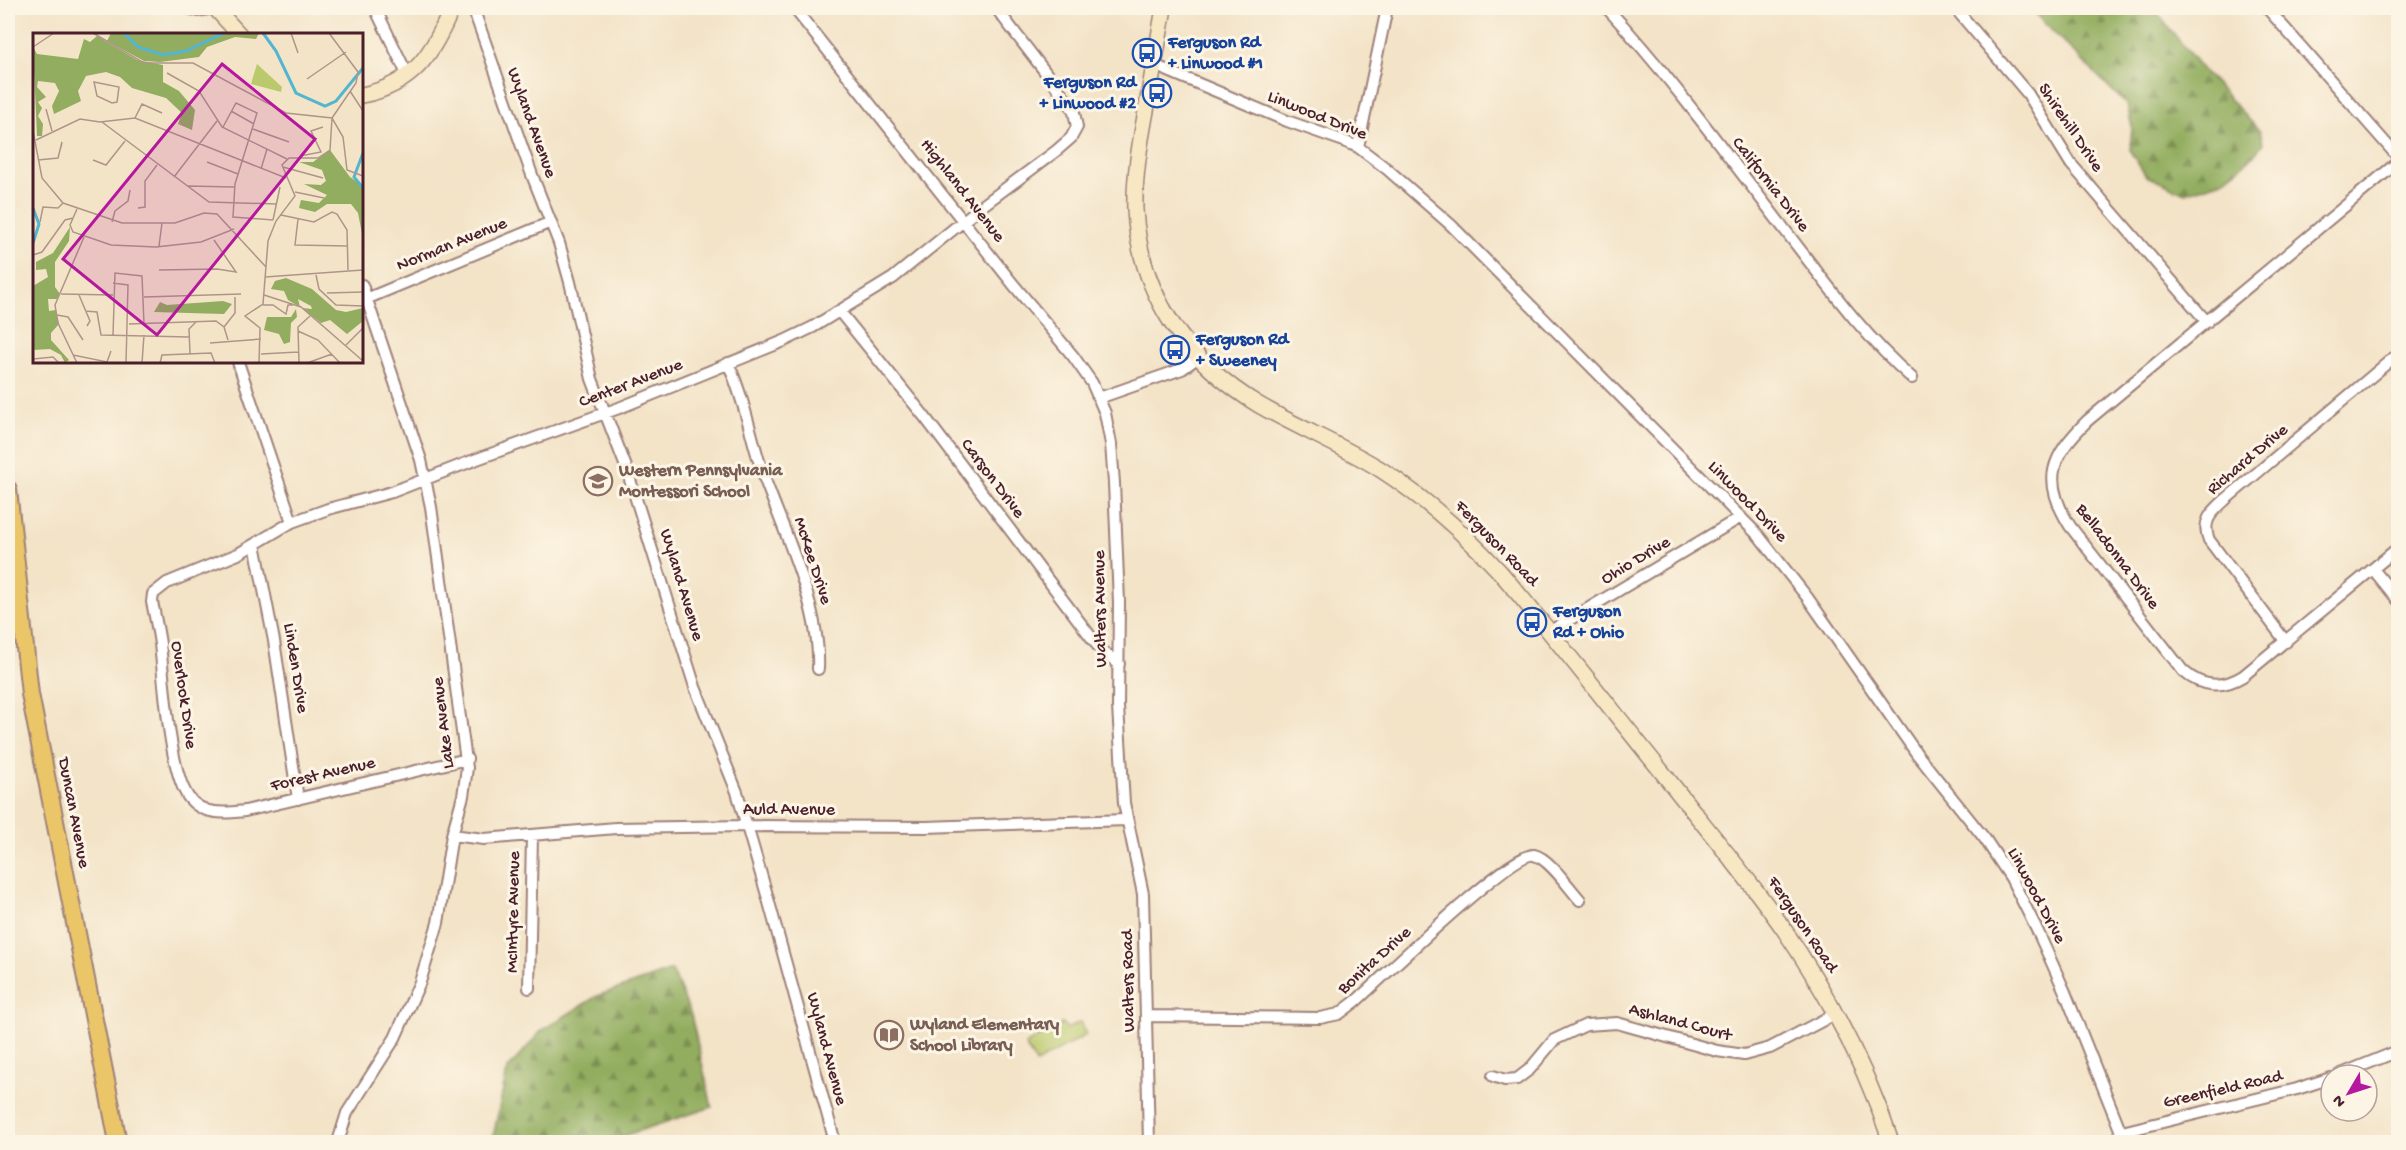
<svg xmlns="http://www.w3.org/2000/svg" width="2406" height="1150" font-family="'Gochi Hand',sans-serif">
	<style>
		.green { fill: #b9c96b; stroke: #82744b; stroke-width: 1.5 }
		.forest { fill: url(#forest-firs); stroke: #6e6645; stroke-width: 1.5 }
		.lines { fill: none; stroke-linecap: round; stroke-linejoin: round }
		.street-casing { stroke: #9e8179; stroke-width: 14 }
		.secondary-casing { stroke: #9e8179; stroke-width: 18 }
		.primary-casing { stroke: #9e8179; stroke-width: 20 }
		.street { stroke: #fff; stroke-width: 10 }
		.secondary { stroke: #f7e8c3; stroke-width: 15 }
		.primary { stroke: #ebc669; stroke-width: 16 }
		.labels { text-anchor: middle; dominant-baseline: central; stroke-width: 6; stroke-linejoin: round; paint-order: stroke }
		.transit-label { font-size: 18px; font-weight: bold; fill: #164399; stroke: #fcf5e5; text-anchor: start }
		.street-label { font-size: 18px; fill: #4a1f2b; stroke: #fcf5e5 }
		.education-label { font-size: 18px; font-weight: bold; fill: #785e54; stroke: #fcf5e5; text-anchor: start }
		.inset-river { fill: none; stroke: #52b6d0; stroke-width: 3 }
		.inset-road { fill: none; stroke: #af9589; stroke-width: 1.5 }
		.view { fill: #b5179e; fill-opacity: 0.15; stroke: #b5179e; stroke-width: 3 }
		.inset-edge { fill: none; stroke: #4a1f2b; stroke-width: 3 }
	</style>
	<defs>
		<pattern id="forest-firs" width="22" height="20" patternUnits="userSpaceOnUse" patternTransform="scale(1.5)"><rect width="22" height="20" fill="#92ad5f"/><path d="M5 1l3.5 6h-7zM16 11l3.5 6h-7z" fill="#798c4f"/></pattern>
	</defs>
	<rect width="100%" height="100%" fill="#fcf5e5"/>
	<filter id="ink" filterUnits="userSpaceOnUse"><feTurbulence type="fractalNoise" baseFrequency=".0167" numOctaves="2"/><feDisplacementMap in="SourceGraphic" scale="12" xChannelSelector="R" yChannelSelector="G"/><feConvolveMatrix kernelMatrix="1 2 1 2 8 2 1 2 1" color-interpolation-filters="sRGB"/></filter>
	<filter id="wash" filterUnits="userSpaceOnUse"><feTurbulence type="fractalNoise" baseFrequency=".008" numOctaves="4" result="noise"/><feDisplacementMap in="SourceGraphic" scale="24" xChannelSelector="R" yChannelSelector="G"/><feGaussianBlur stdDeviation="1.35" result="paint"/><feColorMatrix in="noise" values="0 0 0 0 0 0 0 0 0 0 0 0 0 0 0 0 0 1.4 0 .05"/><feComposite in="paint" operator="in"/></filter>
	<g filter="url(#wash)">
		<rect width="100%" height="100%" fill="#f3e3c7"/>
		<!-- green -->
		<path class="green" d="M1080 1022 1086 1035 1036 1063 1025 1045 1063 1023 1067 1029Z"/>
		<!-- forest -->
		<path class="forest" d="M2029 8H2153L2207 75 2260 131 2263 143 2253 157 2222 181 2185 193 2146 176 2130 151 2132 127 2127 105Z
			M672 970 691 1015 712 1107 605 1142H492L507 1070 542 1030 597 996Z"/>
	</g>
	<g filter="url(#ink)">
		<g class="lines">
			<!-- street casing -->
			<g class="street-casing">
				<path id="street" d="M187 8 199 11 214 8
					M375 8 408 76
					M473 8 532 175 559 243 570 282 592 379 626 467 695 687 737 792 767 895 835 1142
					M794 8 1013 284 1073 356 1092 383 1105 413 1111 444 1114 483 1119 602 1118 707 1124 803 1143 894 1149 1142
					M1607 8C1676 83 1736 167 1798 247 1833 293 1868 340 1912 378
					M1955 8 2028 94 2071 164 2207 322
					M2267 8 2398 157
					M1154 65 1287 121 1341 140 1358 147 1387 169 1451 225 1758 535 1807 597 1917 754 1985 839 2011 878 2038 932 2065 992 2125 1142
					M1358 147 1387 8
					M2398 162 2087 421C2051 457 2041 480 2070 526L2183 671C2201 687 2222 689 2243 676L2398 548
					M366 299 551 222
					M840 312 924 416 1091 637 1101 650 1119 664
					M238 362 292 522
					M728 363C745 400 751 439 764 477 785 535 821 608 818 669
					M1099 398 1182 369 1197 358
					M255 544 274 641 298 799
					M2373 569 2398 600
					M1549 632 1741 517
					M2286 642 2209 540C2201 521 2212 512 2225 500L2398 354
					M467 759 245 811C226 813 203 816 189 798 169 772 164 679 160 644 158 630 155 616 152 602L153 594 167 583 238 554 292 522 328 509 392 492 477 459 619 408 784 341 813 327 893 278 982 206 1056 151 1071 138 1077 127 1074 112 1069 103 996 8
					M452 835 484 839 616 828 747 826 926 827 1126 820
					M529 988 532 836
					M1146 1016 1320 1018 1339 1014 1356 1001C1380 980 1512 851 1534 855 1549 858 1569 888 1580 900
					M2339 1075 2398 1051
					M1493 1076 1505 1080 1517 1079 1530 1069 1554 1040 1586 1025 1617 1023 1717 1051 1744 1055 1770 1048 1835 1014
					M2122 1132 2297 1089 2331 1078
					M338 1142 347 1113 395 1038 420 982 438 923 452 835 463 796 467 768 431 507 421 460 362 285"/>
			</g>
			<!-- secondary casing -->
			<g class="secondary-casing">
				<path id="secondary" d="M215 8 239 34
					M1164 8C1158 42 1152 76 1146 111 1140 143 1134 177 1135 210 1140 295 1187 362 1259 405 1299 428 1341 445 1380 469 1425 498 1464 533 1500 572 1557 639 1611 709 1666 777 1705 827 1747 876 1783 928 1828 994 1866 1067 1891 1142
					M362 95C414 85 433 53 452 8"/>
			</g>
			<!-- primary casing -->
			<g class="primary-casing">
				<path id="primary" d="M8 489 30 694 118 1142"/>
			</g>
			<!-- street -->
			<use href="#street" class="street"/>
			<!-- secondary -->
			<use href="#secondary" class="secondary"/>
			<!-- primary -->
			<use href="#primary" class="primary"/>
		</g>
	</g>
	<!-- icons -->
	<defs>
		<g id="bus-ring" transform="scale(1.5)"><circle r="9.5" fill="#fcf5e5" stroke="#1a4fb4" stroke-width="1.5"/><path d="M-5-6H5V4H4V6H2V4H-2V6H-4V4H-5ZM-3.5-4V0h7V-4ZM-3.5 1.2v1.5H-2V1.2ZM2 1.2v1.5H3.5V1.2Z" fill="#1a4fb4"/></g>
		<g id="school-ring" transform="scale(1.5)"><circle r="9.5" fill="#fcf5e5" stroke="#8d6e63" stroke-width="1.5"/><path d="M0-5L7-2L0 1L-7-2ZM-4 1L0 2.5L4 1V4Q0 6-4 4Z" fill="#8d6e63"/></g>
		<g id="library-ring" transform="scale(1.5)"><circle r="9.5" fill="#fcf5e5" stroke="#8d6e63" stroke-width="1.5"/><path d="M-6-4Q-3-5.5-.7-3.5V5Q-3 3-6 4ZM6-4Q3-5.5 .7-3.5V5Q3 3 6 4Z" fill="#8d6e63"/></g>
	</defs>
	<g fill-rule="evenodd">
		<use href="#bus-ring" x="1147" y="53"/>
		<use href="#bus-ring" x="1157" y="93"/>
		<use href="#bus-ring" x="1175" y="350"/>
		<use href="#school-ring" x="598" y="481"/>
		<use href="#bus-ring" x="1532" y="622"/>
		<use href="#library-ring" x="889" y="1035"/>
	</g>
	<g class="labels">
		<!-- transit labels -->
		<g class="transit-label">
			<text x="1168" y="43">Ferguson Rd<tspan x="1168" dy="21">+ Linwood #1</tspan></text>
			<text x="1136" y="83" text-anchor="end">Ferguson Rd<tspan x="1136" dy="21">+ Linwood #2</tspan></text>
			<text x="1196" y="340">Ferguson Rd<tspan x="1196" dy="21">+ Sweeney</tspan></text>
			<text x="1553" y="612">Ferguson<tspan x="1553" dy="21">Rd + Ohio</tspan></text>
		</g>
		<!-- street labels -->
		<g class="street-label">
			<text transform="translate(1317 116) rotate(22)">Linwood Drive</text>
			<text transform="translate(531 123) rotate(70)">Wyland Avenue</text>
			<text transform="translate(2070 128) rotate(56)">Shirehill Drive</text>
			<text transform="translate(1770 185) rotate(52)">California Drive</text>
			<text transform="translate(962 191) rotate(52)">Highland Avenue</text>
			<text transform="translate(452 245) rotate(-22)">Norman Avenue</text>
			<text transform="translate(631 384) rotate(-21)">Center Avenue</text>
			<text transform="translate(2248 460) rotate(-40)">Richard Drive</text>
			<text transform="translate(992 479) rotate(53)">Carson Drive</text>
			<text transform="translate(1747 502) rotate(46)">Linwood Drive</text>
			<text transform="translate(1496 544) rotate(46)">Ferguson Road</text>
			<text transform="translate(2117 557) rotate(53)">Belladonna Drive</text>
			<text transform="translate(812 561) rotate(72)">McKee Drive</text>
			<text transform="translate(1636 561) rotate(-31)">Ohio Drive</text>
			<text transform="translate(681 585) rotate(73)">Wyland Avenue</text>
			<text transform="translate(1101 609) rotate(-91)">Walters Avenue</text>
			<text transform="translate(295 668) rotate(81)">Linden Drive</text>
			<text transform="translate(183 695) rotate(82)">Overlook Drive</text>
			<text transform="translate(444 723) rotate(-97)">Lake Avenue</text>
			<text transform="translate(323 775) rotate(-13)">Forest Avenue</text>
			<text x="789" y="810">Auld Avenue</text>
			<text transform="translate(73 813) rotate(79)">Duncan Avenue</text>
			<text transform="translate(2036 896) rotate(62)">Linwood Drive</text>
			<text transform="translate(514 912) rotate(-89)">McIntyre Avenue</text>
			<text transform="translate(1802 925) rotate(56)">Ferguson Road</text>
			<text transform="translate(1375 961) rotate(-42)">Bonita Drive</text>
			<text transform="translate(1129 981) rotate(-91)">Walters Road</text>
			<text transform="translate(1680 1023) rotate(15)">Ashland Court</text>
			<text transform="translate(826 1049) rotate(75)">Wyland Avenue</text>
			<text transform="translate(2223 1090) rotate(-13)">Greenfield Road</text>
		</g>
		<!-- education labels -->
		<g class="education-label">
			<text x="619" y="471">Western Pennsylvania<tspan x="619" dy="21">Montessori School</tspan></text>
			<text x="910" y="1025">Wyland Elementary<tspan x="910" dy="21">School Library</tspan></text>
		</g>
	</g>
	<!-- overview -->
	<g transform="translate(33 33)">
		<rect width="330" height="330" fill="#f3e3c7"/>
		<path d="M224 31 249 54 248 59 218 51Z" fill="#b9c96b"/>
		<path d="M78 0H226L223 6 202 4 174 14 166 24 127 29 111 28 74 8ZM64 3 104 27 130 32V49L146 58 162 77 159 97 145 91 149 80 133 65 99 55 87 44 73 39 53 43 45 58 48 68 21 81 19 73 26 58 22 50 5 48 4 54 13 64 5 69 9 75 5 83 10 91 9 103H4L0 14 4 21 45 26 51 6 57 9ZM297 117 317 144 330 153V206L325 180 318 171H294L282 179 266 175 268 167 286 170 294 162 271 151 288 152 293 148 289 137 266 129H280ZM37 194 36 208 22 229V254L27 261 24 266H15L16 278 23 277 26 291 18 300V307L36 327 32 330 28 322 17 316 0 317V253L15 244 13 236 3 237V229L20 220ZM253 245 279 256 303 277 313 279 330 275V288L314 301 297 287 288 290 269 275 279 276 278 273 265 266 267 274 255 267 251 258 238 256 242 248ZM190 268 199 271 191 281 121 279 127 269 134 272ZM263 276 264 284 258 290 257 309 251 311 246 301 231 297 234 284H258Z" fill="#92ad5f"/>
		<path class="inset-river" d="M91 0 105 14 130 22 153 18 191 0M230 0 243 18 263 60 292 73 303 68 330 35M330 120 321 144 330 155M0 175 6 191 0 210"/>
		<path class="inset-road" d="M60 0 111 30H160L253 80 299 85 310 104 314 137 330 143M258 0 265 20M296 0 325 39 323 50 299 85M0 14 21 0M134 40 166 58 189 94 254 126M274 46 313 19M61 49 86 54 84 69 79 70 64 63ZM317 58 330 78M13 76 19 98M198 78 221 91M102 85 109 71 129 80M69 89 176 169 244 171M190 94 203 70 224 80 202 151 200 184 240 187M220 96 256 109M0 98 9 145 30 170 89 190H142L171 180 184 181 233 234M3 107 47 86 67 89 102 85 253 145M267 123 288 119 278 98 290 94M5 127 25 125 29 109 28 114M60 127 73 132 92 108M174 129 205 141M250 134 290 145M228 136 234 116M141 144 184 88M155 153 201 154M262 159 291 165M105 175 112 174V148L124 132M44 176 37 192 40 199 78 212 123 214 168 209 201 196M248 182 281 189 299 179 304 181 314 197 315 237M265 186 262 212 315 213M240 187 247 154M7 189 10 174 25 175 30 170M79 189 82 178 95 168 97 157M126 213 129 190M0 222 9 219 32 187 40 185M126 237 184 236 203 239 181 207M283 242 286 256 303 272 330 273M232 244 330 237M80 250 95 252 93 330M294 260 330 259M28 261 80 262M46 262 57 288 54 293M231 262 268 274 330 328M111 264 208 261M230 272H240L253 281 255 272H260M52 278 64 279 68 302 156 304M24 282 35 284 50 307M96 291 183 288 191 294 195 307M191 294 202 280V264M265 298 285 307 307 330M80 302 82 240 109 243 111 291M177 310 228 306M313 312 330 295M157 321 156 296 163 289M228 321 265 319M40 322 74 329 78 318M0 326 20 324 26 330M44 330 25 290 22 272 51 204M109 330 111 302M127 330 129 322 178 320 182 330M226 330 227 295 212 283 230 271 235 208 243 188 262 163 249 132 256 125H285L297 117 299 85M266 330 265 294 277 283M274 330 299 321"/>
		<path class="view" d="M189 31 282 106 124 302 30 226Z"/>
		<rect width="330" height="330" class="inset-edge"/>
	</g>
	<!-- margin -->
	<rect width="2406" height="1150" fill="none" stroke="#fcf5e5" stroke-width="30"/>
	<!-- north arrow -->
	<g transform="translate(2349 1093) rotate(231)"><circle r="28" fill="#fcf5e5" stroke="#b59f9b" stroke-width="1.5"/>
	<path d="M0-4.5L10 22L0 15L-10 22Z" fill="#b5179e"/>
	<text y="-9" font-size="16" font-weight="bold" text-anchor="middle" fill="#4a1f2b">N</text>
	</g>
</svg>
